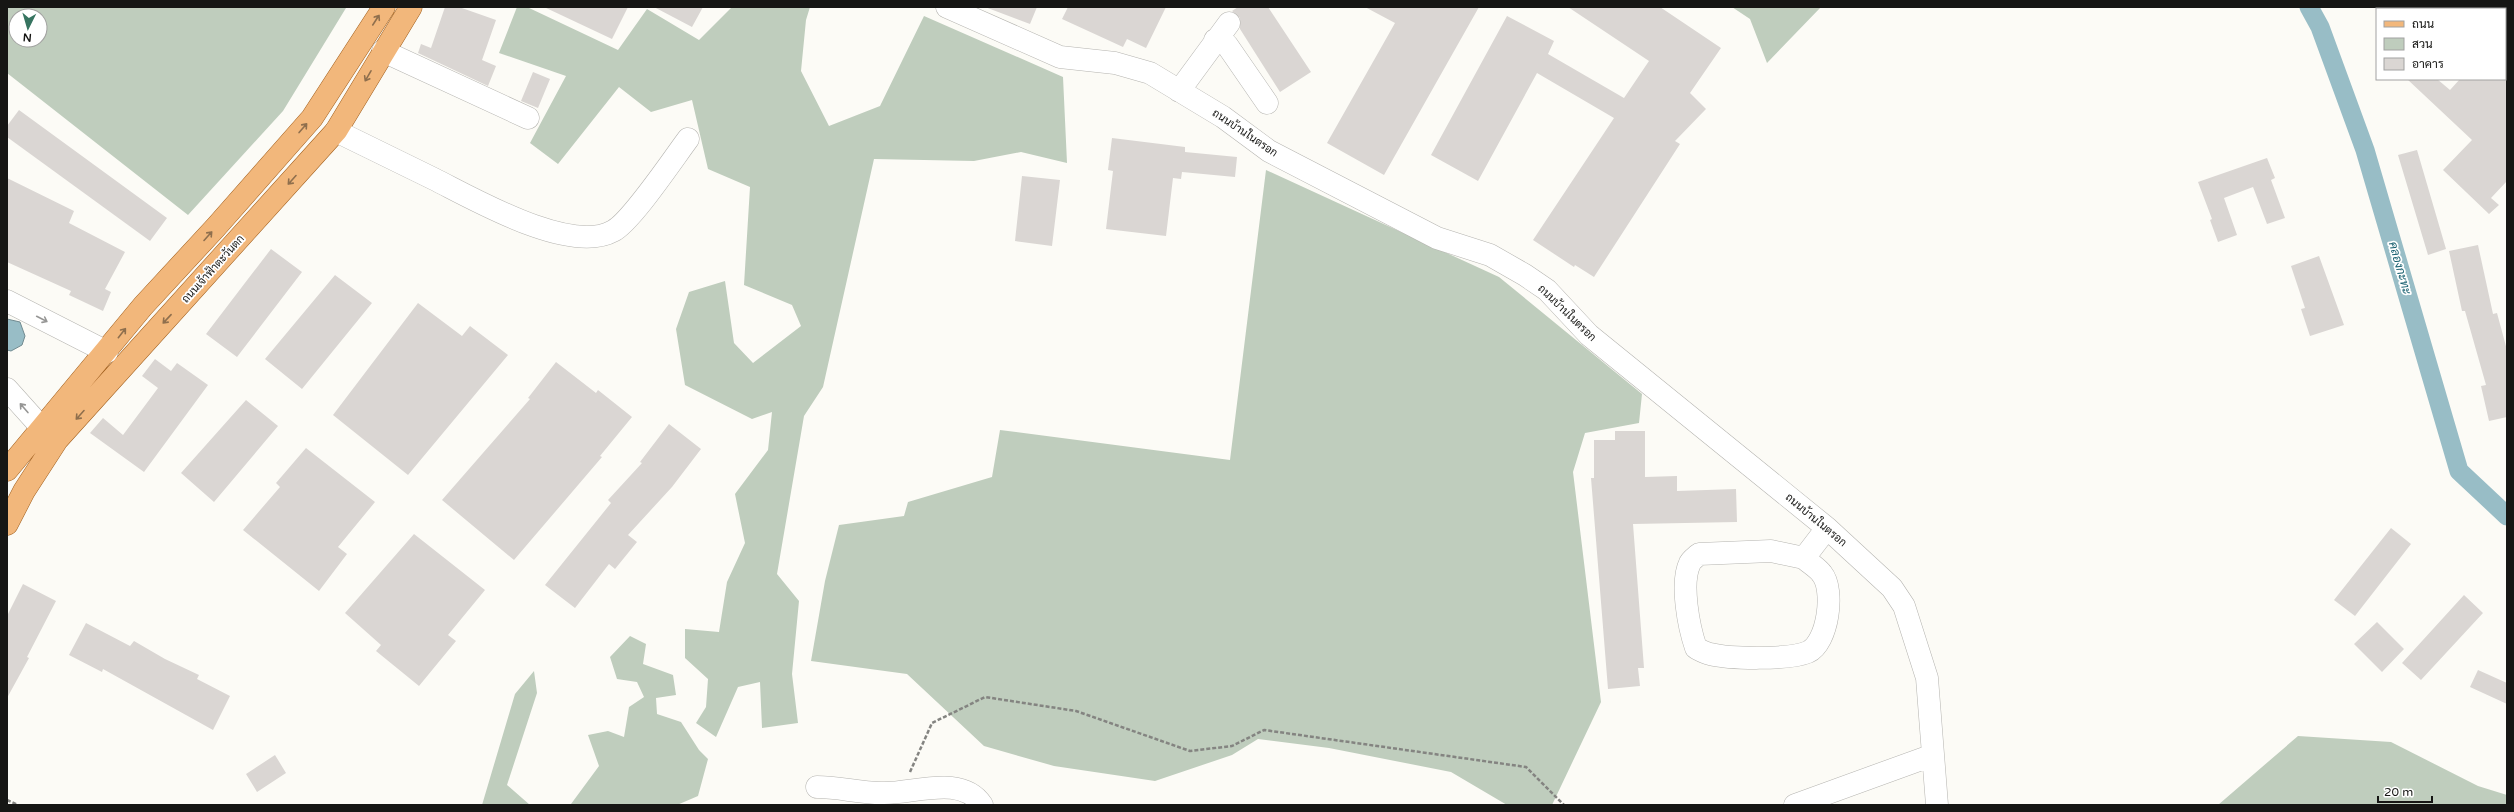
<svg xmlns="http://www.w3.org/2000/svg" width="2514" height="812" font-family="'Varela Round',Sarabun,sans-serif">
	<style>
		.green { fill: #bfcdbd; fill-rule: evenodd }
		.water { fill: #98bdc6; stroke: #718b91 }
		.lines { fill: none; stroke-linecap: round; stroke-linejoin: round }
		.canal { stroke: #98bdc6; stroke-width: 19 }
		.building { fill: #dad6d3 }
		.minor-casing { stroke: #b5b4b0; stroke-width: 23 }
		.major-casing { stroke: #a05f1e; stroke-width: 23 }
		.path { stroke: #848481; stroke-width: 2.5; stroke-dasharray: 4 2; stroke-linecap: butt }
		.minor { stroke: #fff; stroke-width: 22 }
		.major { stroke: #f2b77b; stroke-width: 22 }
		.oneway { stroke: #8f6f4d }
		.oneway2 { stroke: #969695 }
		.labels { text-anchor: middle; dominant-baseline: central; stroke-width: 3.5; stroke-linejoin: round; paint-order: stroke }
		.street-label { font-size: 11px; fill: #161614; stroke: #fff }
		.water-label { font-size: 12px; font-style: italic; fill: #145d6d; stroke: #fff }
	</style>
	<rect width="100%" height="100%" fill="#fcfbf6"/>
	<!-- green -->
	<path class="green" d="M7 7H345L346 8 283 111 188 215 7 73ZM16 16H40V40H16Z
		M517 7H527L618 50 647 9 699 40 732 7H810L806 20 801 71 829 126 880 106 924 16 1063 77 1067 163 1021 152 974 161 874 159 823 387 804 416 777 574 799 601 792 674 798 723 762 728 760 682 738 687 716 737 696 723 706 707 708 679 685 658V629L719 632 727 582 745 543 735 494 768 450 772 412 752 419 685 385 676 329 689 292 725 281 734 343 753 363 801 326 792 305 744 285 750 187 708 169 692 100 651 112 619 87 558 164 530 143 566 76 499 53Z
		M1732 7H1821L1767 63 1750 19Z
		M1266 170 1499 277 1642 394 1639 423 1585 433 1573 472 1601 702 1552 805H1507L1451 772 1329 748 1258 739 1232 755 1155 781 1054 766 984 746 907 674 811 661 825 581 839 525 904 516 908 502 992 477 1000 430 1230 460Z
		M630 636 646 644 643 664 673 675 676 695 656 698 657 714 681 722 699 750 708 759 698 796 677 805H567L571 804 599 766 588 735 608 731 624 737 629 707 644 697 637 682 617 679 610 657Z
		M534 671 537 693 507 785 530 805H482L515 694Z
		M2298 736 2391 742 2478 786 2507 795V805H2218Z"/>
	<!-- water -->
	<path class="water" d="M7 319 20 322 25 336 22 345 11 351 7 350Z"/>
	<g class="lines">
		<!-- canal -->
		<path class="canal" d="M2309 7 2320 27 2365 150 2459 471 2507 516"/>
	</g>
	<!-- building -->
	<path class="building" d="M445 7H459L496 20 482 60 496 66 488 86 418 53 421 44 431 48Z
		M544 7H628L612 39Z
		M654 7H703L692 27Z
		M985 7H1037L1030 24Z
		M1068 7H1166L1146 48 1127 39 1123 47 1062 19Z
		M1238 7H1268L1311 72 1280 92 1240 29V18L1232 11Z
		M1365 7H1479L1384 175 1327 143 1395 23Z
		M1568 7H1660L1721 48 1690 93 1706 109 1675 141 1680 144 1594 277 1575 265 1574 267 1533 240 1614 118 1537 73 1478 181 1431 155 1507 16 1554 41 1548 54 1624 98 1649 61Z
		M533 72 550 79 538 108 521 101Z
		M2407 79H2437L2450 90 2460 79H2507V181L2491 198 2499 205 2489 214 2443 170 2472 140Z
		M19 110 167 218 150 241 7 137V126Z
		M1112 138 1185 147V152L1237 157 1235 177 1182 172 1181 179 1173 178 1166 236 1106 229 1113 171 1108 170Z
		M2417 150 2446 249 2428 255 2398 155Z
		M2267 158 2275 178 2271 180 2285 218 2267 224 2253 187 2224 198 2237 235 2218 242 2210 220 2212 219 2198 182Z
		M1022 176 1060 180 1052 246 1015 241Z
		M7 178 74 211 69 223 125 252 105 289 111 292 103 311 69 295 71 291 7 262Z
		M2478 245 2493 314 2497 313 2507 350V417L2489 421 2481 386 2486 385 2465 311H2462L2449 251Z
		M271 249 302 272 237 357 206 334Z
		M2319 256 2344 325 2310 336 2301 309 2305 308 2291 266Z
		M335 275 372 303 302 389 265 359Z
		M418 303 462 336 470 326 508 355 408 475 333 415Z
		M155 359 171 371 177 363 208 385 144 472 90 433 103 418 123 435 158 388 142 376Z
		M556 362 596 393 598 390 632 417 600 456 602 457 514 560 442 500 530 399 528 398Z
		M246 400 278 426 214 502 181 473Z
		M669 424 701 449 672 487 628 535 637 542 615 569 609 564 575 608 545 585 611 503 608 500 642 463 640 462Z
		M1615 431H1645V477L1677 476V491L1736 489 1737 522 1633 524 1644 668H1638L1640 686 1608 689 1591 478H1594V440H1615Z
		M306 448 375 502 338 547 347 554 319 591 243 530 280 487 276 483Z
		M2391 528 2411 544 2355 616 2334 600Z
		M414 534 485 590 448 635 456 641 419 686 376 651 381 645 345 613Z
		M23 584 56 601 27 657 29 658 7 698V616Z
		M2464 595 2483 613 2421 680 2402 663Z
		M2377 622 2404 649 2382 672 2354 644Z
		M86 623 130 646 134 641 165 659 199 675 197 679 230 696 213 730 103 669 102 672 69 655Z
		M2478 670 2507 683V704L2470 687Z
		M275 755 286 773 257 792 246 774Z"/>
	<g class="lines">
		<!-- minor casing -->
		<g class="minor-casing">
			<path id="minor" d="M947 7 1060 57 1115 63 1150 73 1223 117 1269 151 1437 238 1490 255 1525 275 1547 290 1589 335 1827 528 1892 588 1904 606 1927 678 1937 805
				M1215 40 1227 45 1267 103
				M383 51 528 118
				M1179 91 1229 23
				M336 131C368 147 401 163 434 179 474 199 570 255 613 231 631 222 673 159 688 139
				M7 301 107 352
				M7 389 42 428
				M1804 558C1809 563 1818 568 1822 574 1835 590 1828 643 1808 652 1789 660 1730 659 1710 654 1705 653 1700 650 1696 648 1689 628 1680 583 1690 563 1691 560 1696 557 1699 554L1771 551 1804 558 1827 528
				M817 787C839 787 859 793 881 793 911 795 961 773 982 805
				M1795 805 1933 755"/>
		</g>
		<!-- major casing -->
		<g class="major-casing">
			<path id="major" d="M7 470 143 306 216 227 312 118 384 7
				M7 524 24 491 57 440 336 131 411 7"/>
		</g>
		<!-- path -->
		<path class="path" d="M910 772 932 723 985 697 1076 711 1190 751 1232 746 1264 730 1526 767 1564 805
			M7 800 18 805"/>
		<!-- minor -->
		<use href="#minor" class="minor"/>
		<!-- major -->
		<use href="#major" class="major"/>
	</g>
	<!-- one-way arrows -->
	<defs><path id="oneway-shaft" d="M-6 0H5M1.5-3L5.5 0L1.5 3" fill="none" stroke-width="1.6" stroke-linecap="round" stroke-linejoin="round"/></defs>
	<g class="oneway">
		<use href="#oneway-shaft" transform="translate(376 20) rotate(-57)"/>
		<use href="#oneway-shaft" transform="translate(368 76) rotate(120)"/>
		<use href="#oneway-shaft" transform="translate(303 128) rotate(-49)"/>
		<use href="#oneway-shaft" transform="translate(292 180) rotate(132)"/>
		<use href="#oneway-shaft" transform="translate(208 236) rotate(-48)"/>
		<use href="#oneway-shaft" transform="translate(167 319) rotate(133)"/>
		<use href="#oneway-shaft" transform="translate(122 333) rotate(-52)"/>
		<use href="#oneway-shaft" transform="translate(80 415) rotate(132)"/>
	</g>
	<g class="oneway2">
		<use href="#oneway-shaft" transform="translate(42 319) rotate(27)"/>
		<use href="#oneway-shaft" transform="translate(24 408) rotate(-131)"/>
	</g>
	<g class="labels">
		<!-- street labels -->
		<g class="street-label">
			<text transform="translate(1245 133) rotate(34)">ถนนบ้านในตรอก</text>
			<text transform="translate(213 269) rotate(-48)">ถนนเจ้าฟ้าตะวันตก</text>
			<text transform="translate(1567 313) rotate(44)">ถนนบ้านในตรอก</text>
			<text transform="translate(1816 520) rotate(40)">ถนนบ้านในตรอก</text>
		</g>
		<!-- water labels -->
		<g class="water-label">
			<text transform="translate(2400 268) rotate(74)">คลองกะทะ</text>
		</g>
	</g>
	<!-- border -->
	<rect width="2514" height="812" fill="none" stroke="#161614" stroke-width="16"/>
	<!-- legend -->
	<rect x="2376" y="8" width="130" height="72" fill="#ffffff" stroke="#a2a2a1"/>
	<rect x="2384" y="21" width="20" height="6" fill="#f2b77b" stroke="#a2a2a1"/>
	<text x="2412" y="28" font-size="12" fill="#161614">ถนน</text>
	<rect x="2384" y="38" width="20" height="12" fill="#bfcdbd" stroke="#a2a2a1"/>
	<text x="2412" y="48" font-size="12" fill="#161614">สวน</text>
	<rect x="2384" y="58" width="20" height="12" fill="#dad6d3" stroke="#a2a2a1"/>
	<text x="2412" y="68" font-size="12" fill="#161614">อาคาร</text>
	<!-- north arrow -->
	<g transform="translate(28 28) rotate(185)"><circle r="19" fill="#ffffff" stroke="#a2a2a1"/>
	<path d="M0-3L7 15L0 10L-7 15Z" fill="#367460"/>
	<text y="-6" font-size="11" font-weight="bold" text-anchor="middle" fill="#161614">N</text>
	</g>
	<!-- scale -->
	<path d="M2378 796v6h54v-6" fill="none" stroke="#161614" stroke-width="2"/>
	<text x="2384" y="796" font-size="12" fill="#161614" stroke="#ffffff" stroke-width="3" paint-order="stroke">20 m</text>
</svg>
